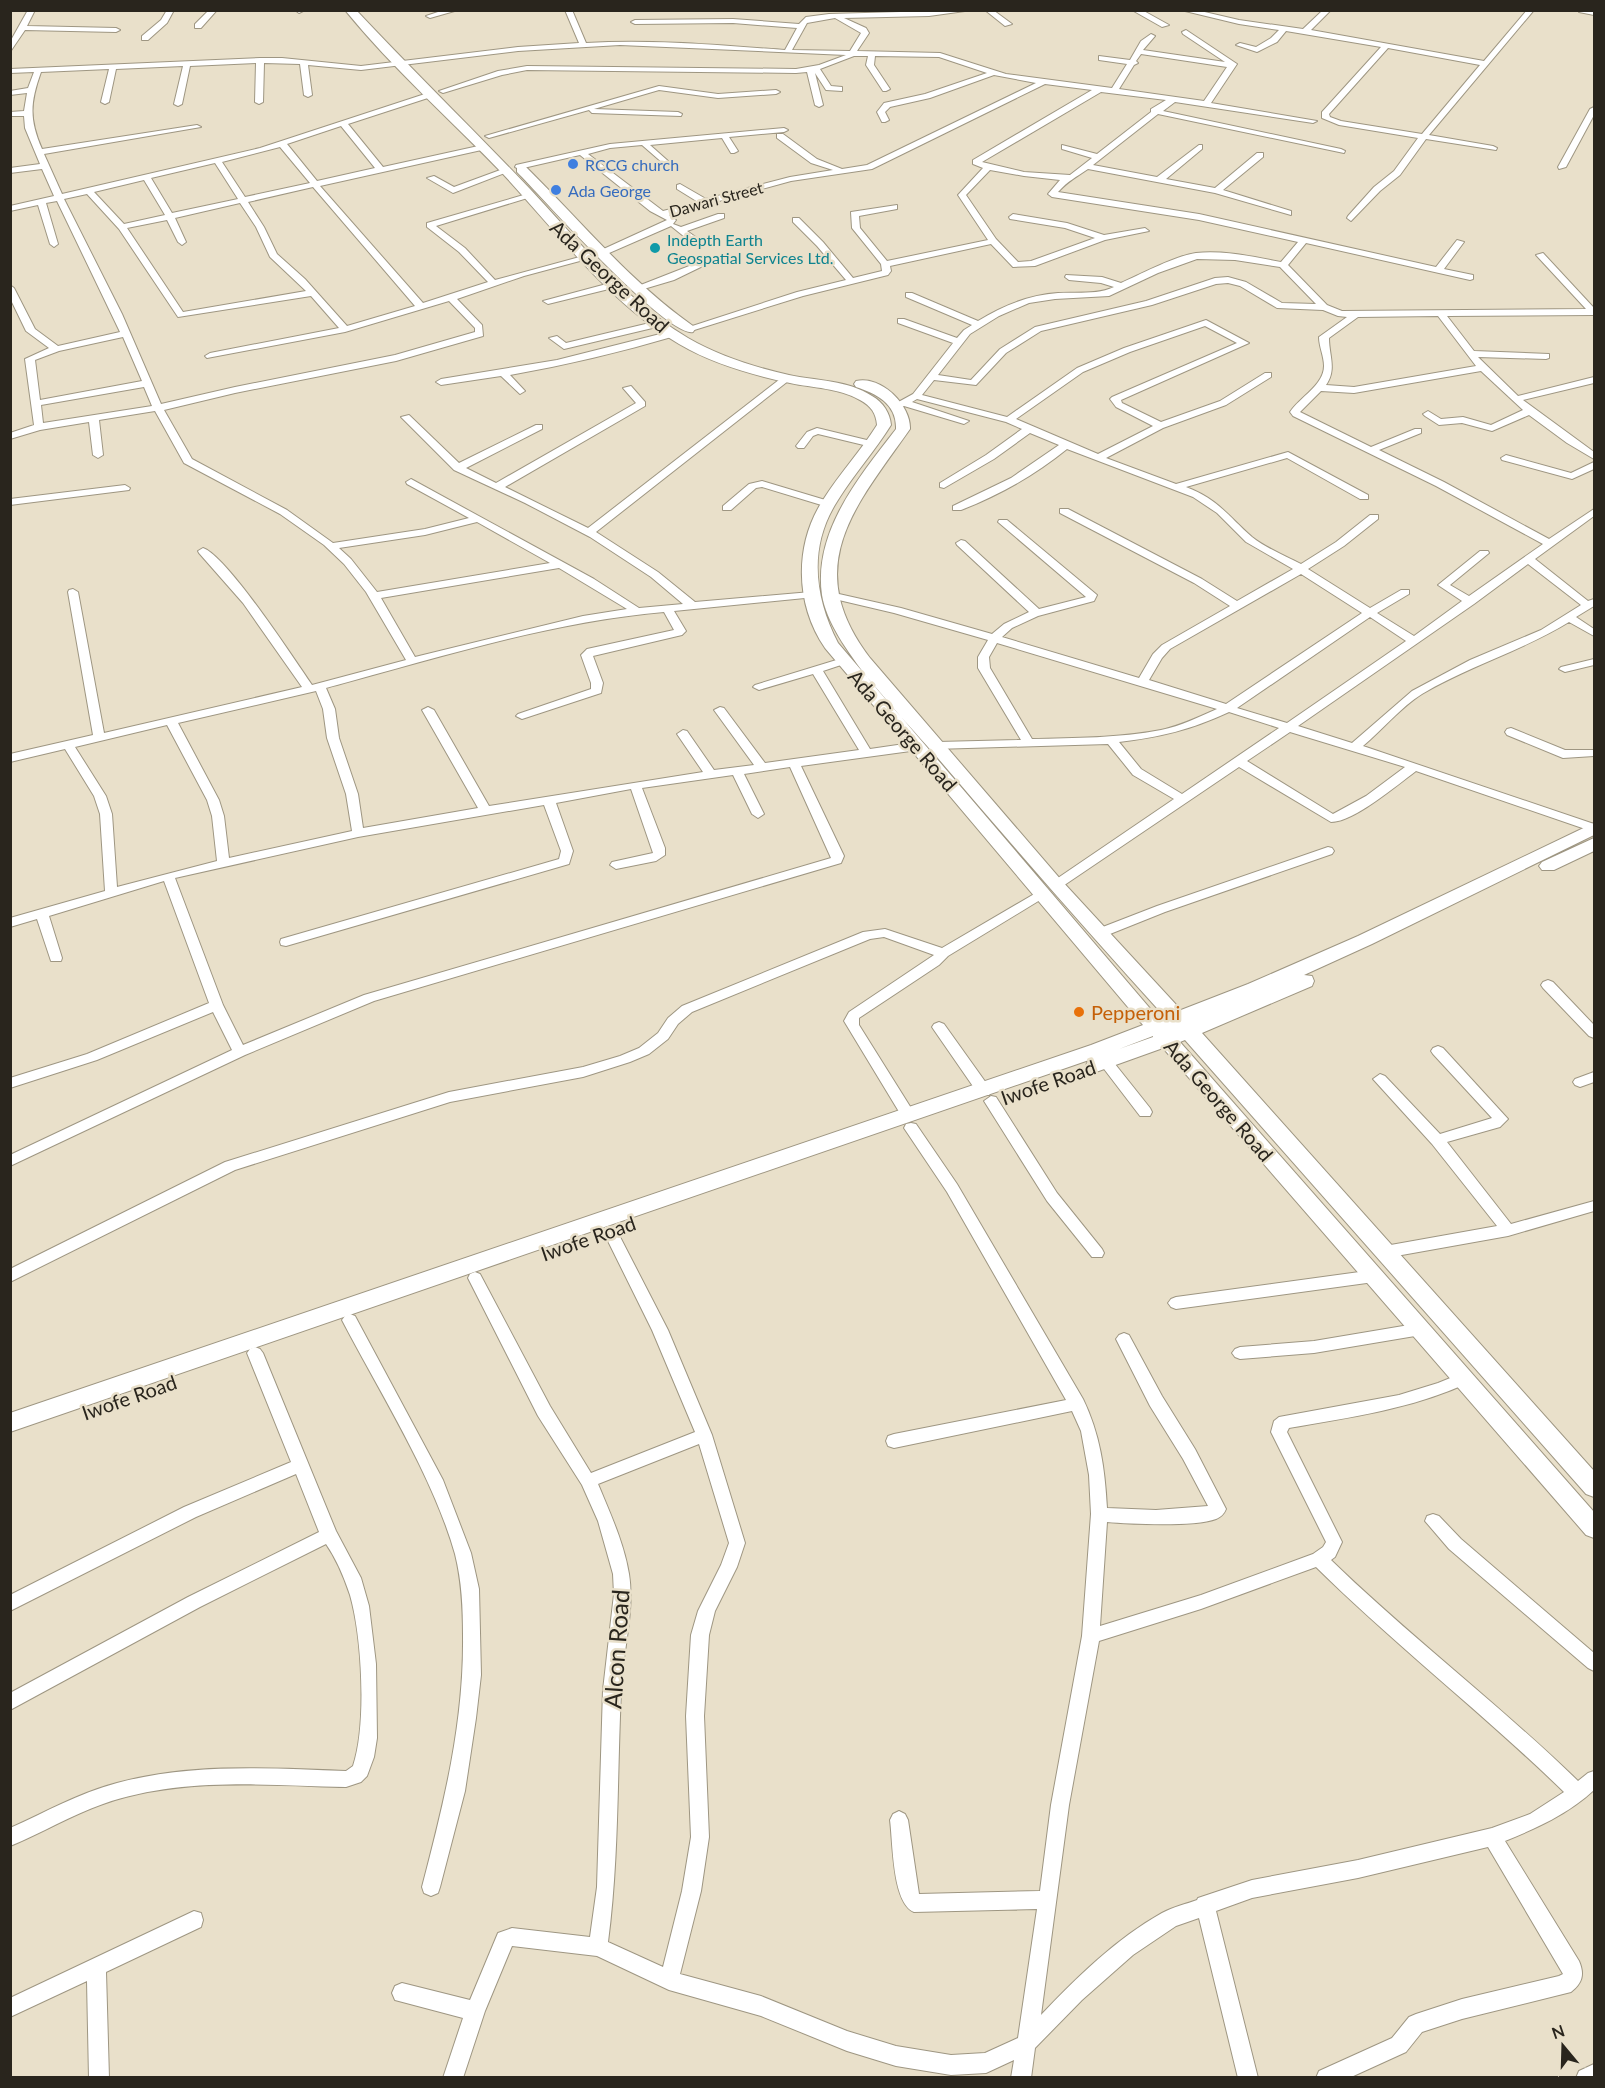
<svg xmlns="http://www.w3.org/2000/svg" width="1605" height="2088" font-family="Lato,sans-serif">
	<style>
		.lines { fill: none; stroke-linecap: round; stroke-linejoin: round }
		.street-casing { stroke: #9e9682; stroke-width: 2 }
		.secondary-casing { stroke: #9e9682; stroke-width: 2 }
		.street { fill: #fff; fill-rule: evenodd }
		.secondary { fill: #fff; fill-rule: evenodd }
		.shop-dot { fill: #3f7fe0; stroke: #e9e0ca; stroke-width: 2 }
		.culture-dot { fill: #0f9aa8; stroke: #e9e0ca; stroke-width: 2 }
		.food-dot { fill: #e8710a; stroke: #e9e0ca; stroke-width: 2 }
		.labels { text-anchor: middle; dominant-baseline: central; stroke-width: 5; stroke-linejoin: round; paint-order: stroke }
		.far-shop-label { font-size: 16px; fill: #366cbe; stroke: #e9e0ca; text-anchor: start }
		.far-street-label { font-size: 16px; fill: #29251d; stroke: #e9e0ca }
		.far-culture-label { font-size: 16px; fill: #0d838f; stroke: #e9e0ca; text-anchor: start }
		.street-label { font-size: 20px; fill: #29251d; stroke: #e9e0ca }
		.food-label { font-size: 20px; fill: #c56008; stroke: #e9e0ca; text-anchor: start }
		.near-street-label { font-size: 24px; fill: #29251d; stroke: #e9e0ca }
	</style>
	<rect width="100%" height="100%" fill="#e9e0ca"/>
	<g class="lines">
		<!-- street casing -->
		<g class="street-casing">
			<path id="street" d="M28 10H35L27 26 116 28 120 30 116 32 25 30 10 52V42Z
				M167 10H174L167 23 148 40H142V36L161 20Z
				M209 10H217L201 28H195V24Z
				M295 10H303V11L299 13Z
				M444 10H458L430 18 426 16Z
				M565 10H572L586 43C652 39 718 45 785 50L797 28 733 23 635 24 631 22 635 20 733 19 799 24 806 17 829 14 972 10 929 16 844 18 866 28 869 33 857 51 940 53 1006 74 1112 88 1127 64 1099 60V56L1130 60 1141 41 1151 34 1155 36 1143 50 1225 62 1183 34 1182 32 1186 30 1237 64 1211 103 1317 121 1313 123 1175 102 1163 111 1341 149 1345 151 1344 153 1158 114 1093 165 1157 177 1199 145H1202V149L1166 179 1215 188 1257 153H1263V157L1223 190 1291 211V215L1215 193 1088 169C1075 178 1069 180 1058 192L1199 214 1436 267 1457 240 1464 242 1444 269 1473 275V279L1470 280 1306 243 1288 265 1327 305 1342 311 1586 309 1536 255 1543 253 1594 308V315L1447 316 1474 351 1549 354V358L1546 359 1478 357 1518 396 1594 377V383L1523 400 1594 452V459L1567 443 1529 415 1492 431 1462 423 1439 425 1425 416 1423 414 1428 411 1441 419 1463 417 1491 425 1523 410 1481 371 1354 393 1321 391 1300 412 1371 447 1415 429H1421V433L1379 450 1444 482 1549 539 1594 509V516L1535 559 1588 601 1594 599V606L1576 617 1594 629V636L1569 622C1522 651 1469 666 1422 694 1401 707 1382 730 1363 746L1594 824V832L1416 771C1397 785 1354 822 1331 822L1239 767 1060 888H1052L1050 885 1052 882 1174 799 1133 775 1108 744 934 749 932 746 938 742 1021 740 978 668V657L988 640 894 613 826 597 825 595 830 592 901 608 992 634 1004 624 1029 612 957 545 956 543 961 540 965 541 1039 609 1086 597 998 522 999 520H1007L1097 595 1094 601 1038 616 1012 628 1002 637 1139 678 1153 654 1162 645 1230 606 1194 583 1060 513V509H1068L1202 579 1237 601 1293 569 1246 542 1217 513 1193 497 1067 449C1035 475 1000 495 961 510H953V506L1011 478 1059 445 1030 433 994 459 944 488 940 487V483L986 455 1022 429 1006 422 917 399 912 402 969 421 964 424 904 406 898 408 893 405 913 394 953 343 898 323V319H904L957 338 964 330 972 325 906 297V293H912L978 321C1002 306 1029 295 1058 293 1076 292 1097 295 1114 287L1101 283 1069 280 1065 277 1066 275 1102 277 1121 283C1141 274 1175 256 1196 253 1224 250 1254 257 1281 262L1298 242 1199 220 1052 197 1048 194 1060 180 1024 176 990 170 966 195 996 239 1018 262 1031 261 1095 238 1065 228 1010 219 1009 217 1013 214 1067 223 1104 235 1145 228 1149 231 1105 240 1035 266 1013 267 991 244 890 266 891 271 888 275 803 296 691 331 683 329 797 292 846 280 817 246 793 222V218H799L823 242 853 278 882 271 881 264 852 228 851 212 897 205V209L859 216 860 228 887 261 988 240 958 195 983 168 973 164V160L1092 90 1045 84 872 169 791 181 669 215 676 220 673 224 681 227 718 214H724V218L687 231 697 238V242H691L671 226 600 257 597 256V252L667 220 650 211 580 155 519 169 515 167 516 165 610 144 784 128 788 130 784 132 729 137 738 151 734 153H731L722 138 650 145 668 161V165H665L642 145 610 148 588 154 663 211 698 202 677 189V185L680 184 706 199 790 177 833 170 811 163 777 138V134H783L817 159 842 169 867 165 1036 83 994 75 930 98 890 107 885 112 889 120 885 122H882L877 112 884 103 925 94 987 73 939 57 875 56 874 65 890 89 886 91H883L866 65 868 56H854L820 69 831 86 842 87V91L826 90 815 73 823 105 819 107 815 105 807 72 796 73 527 70 502 75 443 93 439 91 498 71 527 66 796 69 819 65 846 55 620 45 518 51 361 70 308 65 312 95 308 97 304 95 300 64 264 63 263 102 259 104 255 102 256 63 190 66 182 104 178 106 174 104 183 66 116 69 109 102 105 104 101 102 109 69 41 72C30 103 29 119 42 149L197 125 201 127 44 154 62 194 260 148 431 92H434V96L348 124 383 167 483 145 487 147 486 149 320 186 423 303 488 282 459 252 427 227V223L527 194 534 196 436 226 465 248 495 280 587 255 591 258 524 276 457 299 482 325 483 336 396 361 235 393 164 410 192 459 287 510 333 543 425 529 469 518 407 484 406 482 411 479 594 579 639 608 683 604 651 577 590 537 525 503 454 470 401 417 409 415 459 463 536 425H542V429L466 468 496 483 636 403 623 388 631 386 645 402V406L505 487 588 528 784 376 792 378 596 532 658 572 695 602 811 592 816 595 815 597 674 611 686 631 682 635 593 656 603 683 601 693 522 719 516 716 518 714 591 689V683L581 655 587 649 674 630 664 612C549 622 438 658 326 688L335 709 339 738 358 794 363 828 478 808 422 710 428 707 434 710 489 806 703 772 677 734 683 730 687 731 714 770 754 765 714 710 720 707 724 708 765 763 859 750 813 674 759 690 753 687 755 685 843 658 849 661 847 663 823 671 870 749 918 742 924 746 918 750 801 766 844 856 841 863 374 1001 245 1055 10 1166V1155L232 1050 213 1012 97 1060 10 1088V1078L87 1054 209 1003 164 881 49 916 62 958 61 961H51L37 919 10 927V918L105 891 100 814 94 796 65 749 10 762V754L93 735 68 592 69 590 73 589 78 592 104 733 302 687 243 603 199 553 198 551 203 548C227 556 294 659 312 685L406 660 366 592 344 564 324 545 280 514 184 463 155 411 99 420 103 455 98 458 93 455 89 422 40 430 10 439V433L34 425 25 359 49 348 26 331 10 298V285L14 288 35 329 58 346 120 332 57 201 46 203 58 244 54 247 50 244 38 205 10 211V206L54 196 42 169 10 173V168L40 164 25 128 24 116H10V112L24 111 27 93 10 95V91L28 88 34 72 10 73V69L260 58H282L361 66 518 47 579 43ZM835 18 861 33 850 51 792 50 807 23ZM1141 54 1227 67 1204 101 1119 89 1134 65 1138 63 1136 61ZM1101 92 1166 100 1151 109V112L1097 154 1062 145V149L1092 158 1070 175 1024 172 982 162ZM341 126 375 168 317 181 287 144ZM280 147 310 183 245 197 222 162ZM215 163 238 199 172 213 151 178ZM144 180 165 215 124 224 94 192ZM313 187 415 306 347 326 305 279 277 254 264 227 248 202ZM87 194 119 229 178 317 311 296 339 328 210 353 205 356 207 358 345 332 449 301 475 328V332L395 355 235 387 161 404 122 314 64 199ZM240 203 256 227 270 257 306 291 183 312 127 228 167 220 178 242 182 245 186 242 175 218ZM1197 259 1235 260 1280 267 1316 304 1282 303 1246 282 1228 277 1215 278 1146 301 1035 327 1000 349 971 380 938 375 970 334 999 316 1029 303 1055 299 1109 296 1158 273ZM1228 283 1240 286 1277 308 1323 310 1338 316 1347 317 1319 337C1319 347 1324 356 1324 366 1324 385 1300 397 1290 412L1293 416 1436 486 1543 544 1469 596 1450 585 1489 553 1488 551H1480L1438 585 1462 601 1414 636 1377 613 1409 594V590H1401L1370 608 1308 569 1344 546 1378 519V515H1370L1336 542 1301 564C1285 556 1266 548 1252 537 1228 516 1218 499 1186 487L1287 458 1360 499H1368V495L1288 452 1176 484 1106 458 1163 428 1226 405 1271 377V373H1265L1220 401 1161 422 1122 403 1121 400 1249 343 1206 320 1124 348 1077 368 1007 417 922 395 934 380 976 385 1006 353 1041 331 1152 305 1216 284ZM1438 316 1476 366 1354 387 1326 385C1337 369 1329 356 1329 338L1358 317ZM1205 326 1237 343 1112 397 1110 399 1116 407 1153 426 1098 454 1016 419 1083 372 1130 352ZM123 337 142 381 40 400 35 360 59 351ZM144 387 152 406 43 423 41 405ZM477 522 550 563 377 592 351 559 339 548 425 535ZM1528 564 1581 605 1541 630 1470 660 1412 691 1352 743 1298 726 1474 604ZM559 568 627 609 583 616 415 657 381 598ZM1301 574 1362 613 1226 704 1149 680 1162 658 1170 649ZM1370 617 1406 641 1287 723 1237 708ZM997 643 1217 709C1199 717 1181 726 1161 730 1119 738 1075 738 1032 739L990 668 989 657ZM316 691 323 709 327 738 346 794 352 831 229 858 224 816 219 800 178 723ZM1229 712 1279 728 1182 794 1141 769 1119 742C1161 737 1190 730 1229 712ZM167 725 207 800 212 816 217 861 117 887 112 814 106 796 75 747ZM1290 732 1405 767 1366 796 1333 814 1247 761ZM790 767 831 858 364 995 243 1045 223 1005 175 878 358 837 544 805 561 851 559 859 281 939 280 942 281 945 286 946 569 864 573 851 556 803 631 789 653 853 612 862 610 865 616 869 656 861 665 855V848L642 788 733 775 752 814 758 818 764 814 744 774Z
				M985 10H993L1012 24 1005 26Z
				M1132 10H1142L1169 25 1162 27Z
				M1181 10H1196L1239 20 1303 29 1323 10H1331L1311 30 1484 61 1527 10H1534L1429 135 1493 146 1497 148 1496 150 1426 139 1400 175 1380 191 1351 221 1347 218 1348 216 1374 187 1394 171 1418 138 1339 125 1322 118V112L1381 47 1286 31 1277 42 1257 52 1236 45 1240 43 1256 47 1271 38 1279 30 1239 24ZM1388 48 1480 65 1422 134 1341 121 1330 117 1329 114Z
				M659 86 718 94 776 90 780 92 776 94 718 98 659 90 594 109 678 112 682 114 681 116 592 113 589 110 489 138 485 136Z
				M1594 107V115L1566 167 1559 169 1558 167 1590 109Z
				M503 169 510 171 453 193 427 178 434 176 454 187Z
				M702 261 709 263 674 280 637 291 633 288Z
				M614 282 618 285 617 287 548 304 543 301Z
				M658 321 663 324 661 326 564 349 549 338 557 336 566 343Z
				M672 331 675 332V336C621 352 566 365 510 375L525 391 520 394 501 376 441 385 436 382 441 379 557 360Z
				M817 428 875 442 877 444 872 447 818 434 813 436 804 448H798L796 446 807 432Z
				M1506 455 1571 473 1594 462V469L1572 479 1502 460 1501 458Z
				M762 481 832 502 833 504 828 507 762 487 756 488 731 510H723V506L749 484Z
				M125 485 130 488 129 490 10 505V499Z
				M1594 659V665L1565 672 1559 669 1561 667Z
				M1511 728 1565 750H1594V756L1563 758 1507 735 1505 732 1507 729Z
				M1328 847 1332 848 1334 851 1332 854 1165 912 1105 936 1100 937 1094 933 1095 930 1157 906Z
				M1041 890 1047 894 1045 897 948 956 939 965 859 1018V1025L916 1116 914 1120H904L844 1021 849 1012 934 955 884 937 870 939 692 1012 678 1024 668 1039 649 1054 630 1062 583 1077 450 1102 235 1170 10 1282V1269L225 1162 449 1092 583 1067 620 1056 639 1048 658 1033 668 1018 682 1006 863 932 885 929 942 948Z
				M1548 980 1553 982 1594 1025V1038L1589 1036 1543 988 1541 985 1543 982Z
				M939 1022 944 1024 989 1087 991 1091 989 1095H979L934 1030 932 1027 934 1024Z
				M1438 1046 1443 1048 1508 1119 1500 1127 1447 1142 1511 1224 1594 1201V1211L1508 1236 1385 1258 1380 1256 1378 1252 1380 1248 1385 1246 1497 1226 1432 1144 1373 1079 1380 1074 1385 1076 1440 1134 1492 1118 1433 1054 1431 1051 1433 1048Z
				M1106 1057 1111 1059 1150 1108 1152 1112 1150 1116H1140L1101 1065 1099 1062 1101 1059Z
				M1594 1072V1082L1580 1087 1575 1085 1573 1082 1575 1079Z
				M991 1096 996 1097 1057 1193 1102 1249 1104 1253 1102 1257H1092L1047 1201 984 1101Z
				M911 1123 916 1124 957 1184 1083 1399C1100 1434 1105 1469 1107 1508L1156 1510 1208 1506 1183 1459 1150 1406 1116 1339 1119 1335 1124 1333 1129 1335 1162 1396 1195 1449 1226 1509C1224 1514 1221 1517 1216 1519 1196 1527 1130 1524 1107 1522L1100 1626 1201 1595 1313 1554 1323 1547 1326 1542 1271 1432 1274 1421 1279 1417 1399 1395 1438 1383 1465 1372 1470 1374 1473 1378 1470 1382C1412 1409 1352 1417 1289 1428L1287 1432 1342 1542 1335 1557 1331 1560C1410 1637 1499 1704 1578 1781L1588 1773 1594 1771V1790C1568 1814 1537 1828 1505 1841L1579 1961C1585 1975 1582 1983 1571 1992L1462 2019 1422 2032 1406 2052 1349 2078H1316L1319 2071 1392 2038 1409 2017 1416 2014 1462 1999 1559 1976 1563 1974 1488 1847 1358 1878 1252 1898 1216 1911 1258 2078H1238L1199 1918 1176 1926 1133 1955 1082 2000 1035 2048 1031 2078H1011L1014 2060 986 2073 951 2075 896 2066 847 2051 761 2016 669 1990 597 1956 512 1946 485 2011 463 2078H443L463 2018 395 2000 392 1993 395 1986 402 1983 470 2000 498 1933 512 1928 590 1937 597 1887 603 1690 614 1594 613 1574 598 1521 582 1485 538 1416 468 1278 470 1274 475 1272 480 1274 550 1406 591 1473 695 1432 652 1330 603 1231 605 1227H615L617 1231 668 1330 712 1435 745 1543 737 1567 715 1611 709 1635 704 1716 709 1837 701 1891 680 1974 761 1996 847 2031 896 2046 951 2055 985 2053 1018 2038 1037 1909 914 1912C892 1903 893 1842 890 1820L893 1814 899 1811 905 1814 908 1820 919 1894 1040 1891 1051 1805 1082 1636 1091 1514 1089 1475 1081 1431 1072 1411 894 1448 888 1446 886 1441 888 1436 894 1434 1066 1400 947 1192 904 1128 906 1124ZM699 1444 729 1543 721 1565 698 1611 691 1635 686 1716 691 1837 682 1891 663 1967 608 1942C619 1859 617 1776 621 1692 622 1655 635 1611 629 1574 624 1543 610 1513 598 1484ZM1316 1567C1396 1646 1484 1714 1564 1792L1530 1814 1492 1828 1358 1860 1252 1880 1198 1898 1197 1900C1186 1904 1173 1907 1162 1913 1116 1939 1077 1977 1041 2015L1069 1805 1099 1641 1201 1609Z
				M1374 1270 1379 1272 1381 1276 1379 1280 1374 1282 1176 1309 1171 1307 1168 1303 1171 1299 1176 1297Z
				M350 1314 355 1316 443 1480 471 1553 479 1589 481 1675 476 1718 465 1791 440 1887 438 1893 431 1896 424 1893 422 1887C444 1803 464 1723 463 1636 463 1608 462 1582 455 1554 433 1476 380 1393 342 1320L345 1316Z
				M1421 1323 1426 1325 1429 1329 1426 1333 1421 1335 1314 1353 1240 1359 1235 1357 1232 1353 1235 1349 1240 1347 1314 1341Z
				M255 1347 260 1349 263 1353 336 1531 361 1578 369 1606 376 1664 377 1738 374 1757 367 1776 361 1782 346 1787C266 1785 180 1777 103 1804 71 1815 42 1833 10 1846V1828C46 1812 79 1793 117 1783 191 1763 270 1768 346 1771L353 1766C367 1724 362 1637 350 1595 344 1577 337 1560 326 1544L200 1607 10 1710V1693L188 1597 319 1532 296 1474 196 1517 10 1611V1595L184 1507 291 1462 247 1353 250 1349Z
				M1433 1514 1439 1516 1461 1539 1594 1653V1671L1588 1668 1449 1549 1425 1521 1427 1516Z
				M194 1911 201 1913 203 1920 201 1927 106 1972 109 2078H89L87 1981 10 2017V1998Z
				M1594 2064V2078H1576L1579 2071Z"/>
		</g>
		<!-- secondary casing -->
		<g class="secondary-casing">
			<path id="secondary" d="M345 10H356C413 71 473 129 530 189 580 242 624 300 688 338 719 356 754 367 789 375 817 381 848 380 872 396 883 402 890 413 891 425 875 451 854 474 838 500 808 546 814 596 838 643L1159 1019 1165 1017C1087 931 1011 844 937 757 903 717 830 646 822 595 813 531 860 476 896 429 897 404 877 394 856 387L854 384 856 381C881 375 911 405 910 429 855 507 800 566 870 658L1062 881 1181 1010 1248 984 1358 936 1594 823V835L1372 944 1304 975 1312 976 1314 981 1312 986 1202 1033 1594 1471V1497L1586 1494 1185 1040 1180 1042 1594 1512V1538L1586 1535 1163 1048 1096 1072 1089 1070 1086 1065 1089 1060 10 1432V1413L1091 1045 1143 1025 825 648C795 604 794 545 823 500 839 474 861 451 877 425 876 413 871 406 860 400 839 388 813 388 790 383 752 375 713 364 679 344 608 302 558 233 503 174 451 120 393 69 345 10ZM1153 1036V1037L1119 1049Z
				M1578 10H1594V15L1579 12Z
				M521 165 525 166C581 221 629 281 693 326L695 329 693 332C667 338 541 196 517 172V166Z
				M1594 838V851L1554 870H1542L1539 866 1542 862Z"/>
		</g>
		<!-- street -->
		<use href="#street" class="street"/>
		<!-- secondary -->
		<use href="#secondary" class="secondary"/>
	</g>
	<!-- markers -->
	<g class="shop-dot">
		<circle cx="573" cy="164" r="6"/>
		<circle cx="556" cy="190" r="6"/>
	</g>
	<circle class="culture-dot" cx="655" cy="248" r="6"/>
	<circle class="food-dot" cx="1079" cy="1012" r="6"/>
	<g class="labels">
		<!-- far-shop labels -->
		<g class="far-shop-label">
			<text x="585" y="164">RCCG church</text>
			<text x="568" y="190">Ada George</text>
		</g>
		<!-- far-street labels -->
		<g class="far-street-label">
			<text transform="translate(716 199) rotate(-15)">Dawari Street</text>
		</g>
		<!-- far-culture labels -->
		<g class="far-culture-label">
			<text x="667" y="239">Indepth Earth<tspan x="667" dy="18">Geospatial Services Ltd.</tspan></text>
		</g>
		<!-- street labels -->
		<g class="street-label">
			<text transform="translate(610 276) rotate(43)">Ada George Road</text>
			<text transform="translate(903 730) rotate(49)">Ada George Road</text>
			<text transform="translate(1048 1082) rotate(-19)">Iwofe Road</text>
			<text transform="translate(1219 1100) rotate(49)">Ada George Road</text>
			<text transform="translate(588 1238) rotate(-19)">Iwofe Road</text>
			<text transform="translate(129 1397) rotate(-19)">Iwofe Road</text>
		</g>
		<!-- food labels -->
		<g class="food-label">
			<text x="1091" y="1012">Pepperoni</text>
		</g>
		<!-- near-street labels -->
		<g class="near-street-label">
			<text transform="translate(616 1649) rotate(-86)">Alcon Road</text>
		</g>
	</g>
	<!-- border -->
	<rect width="1605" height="2088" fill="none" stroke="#29251d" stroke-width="24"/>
	<!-- north arrow -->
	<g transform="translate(1563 2046) rotate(341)" stroke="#e9e0ca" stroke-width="4.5" paint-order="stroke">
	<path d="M0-4.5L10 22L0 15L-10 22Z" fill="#29251d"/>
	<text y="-9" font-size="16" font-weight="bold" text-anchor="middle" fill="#29251d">N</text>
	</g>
</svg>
